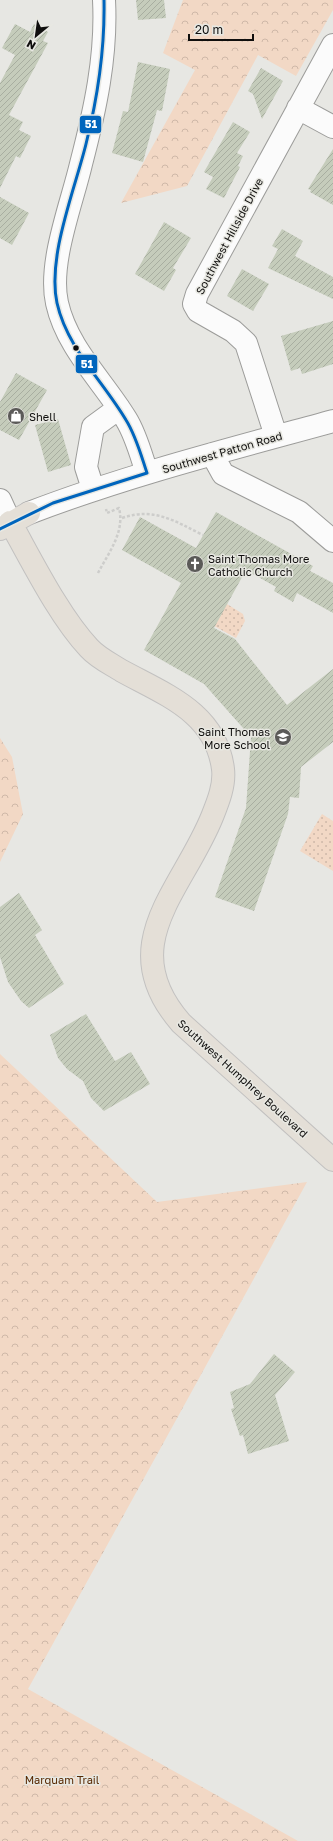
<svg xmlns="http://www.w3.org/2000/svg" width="333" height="1841" font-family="'Golos Text',sans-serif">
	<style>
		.grass { fill: url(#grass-dots) }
		.forest { fill: url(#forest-crowns) }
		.building { fill: url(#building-hatch) }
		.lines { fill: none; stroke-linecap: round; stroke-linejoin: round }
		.minor-casing { stroke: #9c9c9a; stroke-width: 24 }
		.major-casing { stroke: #c2c1c0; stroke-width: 24 }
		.path { stroke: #cdcdcb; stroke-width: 2.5; stroke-dasharray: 3 2; stroke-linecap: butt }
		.minor { stroke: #fbfbfb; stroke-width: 22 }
		.major { stroke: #e4dfd7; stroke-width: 22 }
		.bus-1-casing { stroke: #e8e8e2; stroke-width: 6 }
		.bus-1 { stroke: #0065bd; stroke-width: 3 }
		.bus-dot { fill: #0f0e0d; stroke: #e8e8e2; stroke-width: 1.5 }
		.labels { text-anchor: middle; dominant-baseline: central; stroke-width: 3; stroke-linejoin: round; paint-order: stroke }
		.street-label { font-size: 11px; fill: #0f0e0d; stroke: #e8e8e2 }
		.poi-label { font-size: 11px; fill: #0f0e0d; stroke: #e8e8e2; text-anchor: start }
		.park-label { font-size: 11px; fill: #592a04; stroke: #e8e8e2 }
		.line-badge { stroke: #e8e8e2; stroke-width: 1.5 }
		.badge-label { font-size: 11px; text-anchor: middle; font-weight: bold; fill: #fff }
	</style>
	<defs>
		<pattern id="grass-dots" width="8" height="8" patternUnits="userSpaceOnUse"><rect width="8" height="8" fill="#f2d8c5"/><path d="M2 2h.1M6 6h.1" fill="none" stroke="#ceb8a8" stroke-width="1.8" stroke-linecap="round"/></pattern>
		<pattern id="forest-crowns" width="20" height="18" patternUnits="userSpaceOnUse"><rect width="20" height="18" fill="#f2d8c5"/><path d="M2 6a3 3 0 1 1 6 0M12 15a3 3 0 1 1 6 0" fill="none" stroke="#ceb8a8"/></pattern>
		<pattern id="building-hatch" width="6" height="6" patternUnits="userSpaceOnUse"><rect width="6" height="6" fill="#c5ccbb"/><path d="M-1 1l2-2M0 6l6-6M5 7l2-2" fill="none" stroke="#a8aea0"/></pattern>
	</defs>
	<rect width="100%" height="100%" fill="#e7e7e3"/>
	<!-- grass -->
	<path class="grass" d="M227 604 243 614 245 621 236 638 207 622Z
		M322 814 333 821V871L300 851Z"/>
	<!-- forest -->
	<path class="forest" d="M183 0H333V10L296 76 258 55 187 186 121 203 195 70 163 53Z
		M0 738 12 757 23 814 0 862Z
		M0 1054 157 1202 307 1182 28 1689 298 1841H0Z"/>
	<!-- building -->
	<path class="building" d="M136 0H164L166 18 138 20Z
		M15 24 30 32 34 24 48 32 43 41 48 43 9 115 23 122 19 130 31 136 20 158 16 156 0 188V83L15 55 2 48Z
		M138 62 170 69 162 111 157 110 143 162 112 153 123 111 128 112Z
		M261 68 283 81 262 119 253 94 248 91Z
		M233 122 250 132 237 153 243 156 238 166 240 167 224 198 206 189 213 177 204 172Z
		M333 149V205L310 192 311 190 308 189Z
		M0 197 29 213 12 245 0 238Z
		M164 222 191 238 173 268 176 270 164 291 135 274Z
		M282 229 303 241 295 256 333 277V299L268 268 278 249 272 246Z
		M242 269 269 284 253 311 227 296Z
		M333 321V364L302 374 300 368 291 371 281 336Z
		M16 373 47 390 19 440 0 430V402Z
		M58 419 71 465 48 472 35 425Z
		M216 512 313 566 310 571 333 583V613L297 593 293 602 274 591 276 587 246 570 214 628 235 639 287 705 333 669V742L301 767 299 798 290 797 288 814 254 911 215 897 246 808 251 737 204 684 144 650 181 583 122 550 140 517 196 548Z
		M19 893 42 930 35 935 64 984 29 1008 21 1001 8 982 0 957V907Z
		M86 1014 115 1061 131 1052 150 1084 104 1111 91 1098 83 1081 67 1069 58 1058 50 1035Z
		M274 1354 295 1372 275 1395 289 1441 248 1454 243 1435 240 1436 231 1409 234 1408 230 1392 250 1384Z"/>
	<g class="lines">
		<!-- minor casing -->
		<g class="minor-casing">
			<path id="minor" d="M104 0C107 56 95 110 81 164 72 203 48 263 57 303 67 348 103 381 126 419 136 435 141 455 147 473
				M298 108 333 127
				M276 436 246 343 233 331 198 311 194 304 197 294 333 45
				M212 454 223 474 299 512 333 541
				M93 489 86 467 93 427 119 408
				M0 500 10 522
				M29 513C128 475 231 449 333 421"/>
		</g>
		<!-- major casing -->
		<g class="major-casing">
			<path id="major" d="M10 522C32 561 59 616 89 648 98 658 111 664 122 671 166 695 216 713 223 769 225 785 218 802 212 817 182 891 113 945 181 1023L333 1160
				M0 529 29 513"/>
		</g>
		<!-- path -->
		<path class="path" d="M122 518C155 507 174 521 203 535
			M98 573C109 552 125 532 119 508L107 513 106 509"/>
		<!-- minor -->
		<use href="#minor" class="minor"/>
		<!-- major -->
		<use href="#major" class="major"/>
		<!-- bus-1 casing -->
		<g class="bus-1-casing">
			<path id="bus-1" d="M104 0C105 49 98 96 86 144 75 189 47 257 57 303 67 348 103 381 126 420 136 436 141 455 147 473
				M0 529 53 503 147 473"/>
		</g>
		<!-- bus-1 -->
		<use href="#bus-1" class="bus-1"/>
	</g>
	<!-- icons -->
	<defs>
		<g id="shop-disc" transform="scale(0.9)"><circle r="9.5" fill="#5b5a58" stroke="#e8e8e2"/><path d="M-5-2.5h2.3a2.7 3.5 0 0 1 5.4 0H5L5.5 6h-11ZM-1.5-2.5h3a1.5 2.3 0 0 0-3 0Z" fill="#fff"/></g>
		<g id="church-disc" transform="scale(0.9)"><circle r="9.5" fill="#5b5a58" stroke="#e8e8e2"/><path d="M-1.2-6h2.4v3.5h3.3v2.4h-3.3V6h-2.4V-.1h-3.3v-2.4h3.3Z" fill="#fff"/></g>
		<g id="school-disc" transform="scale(0.9)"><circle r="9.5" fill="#5b5a58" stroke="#e8e8e2"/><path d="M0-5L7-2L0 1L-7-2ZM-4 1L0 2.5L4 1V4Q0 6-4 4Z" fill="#fff"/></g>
	</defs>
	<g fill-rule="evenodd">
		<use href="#shop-disc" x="16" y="416"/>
		<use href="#church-disc" x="195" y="564"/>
		<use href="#school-disc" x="283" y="737"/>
	</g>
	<!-- markers -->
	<circle class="bus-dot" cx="76" cy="348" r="3.5"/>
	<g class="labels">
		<!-- street labels -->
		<g class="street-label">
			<text transform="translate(229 236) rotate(-62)">Southwest Hillside Drive</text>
			<text transform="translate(222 452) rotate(-16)">Southwest Patton Road</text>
			<text transform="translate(243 1078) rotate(42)">Southwest Humphrey Boulevard</text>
		</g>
		<!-- poi labels -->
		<g class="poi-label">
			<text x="29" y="416">Shell</text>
			<text x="208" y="558">Saint Thomas More<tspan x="208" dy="13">Catholic Church</tspan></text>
			<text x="270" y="731" text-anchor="end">Saint Thomas<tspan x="270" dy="13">More School</tspan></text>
		</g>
		<!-- park labels -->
		<g class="park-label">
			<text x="62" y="1779">Marquam Trail</text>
		</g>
	</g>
	<g class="line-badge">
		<rect x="79" y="115" width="23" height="19" rx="4" fill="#0065bd"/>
		<rect x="75" y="354" width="23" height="20" rx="4" fill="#0065bd"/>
	</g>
	<g class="badge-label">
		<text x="91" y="128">51</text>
		<text x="87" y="368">51</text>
	</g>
	<!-- north arrow -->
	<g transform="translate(36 36) rotate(209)" stroke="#e8e8e2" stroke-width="3" paint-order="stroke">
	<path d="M0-3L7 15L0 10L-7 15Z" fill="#0f0e0d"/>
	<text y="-6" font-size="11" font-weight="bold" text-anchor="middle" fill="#0f0e0d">N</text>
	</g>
	<!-- scale -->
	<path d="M189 34v6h64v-6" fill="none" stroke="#0f0e0d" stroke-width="2"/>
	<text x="195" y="34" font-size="12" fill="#0f0e0d" stroke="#e8e8e2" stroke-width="3" paint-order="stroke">20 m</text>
</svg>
